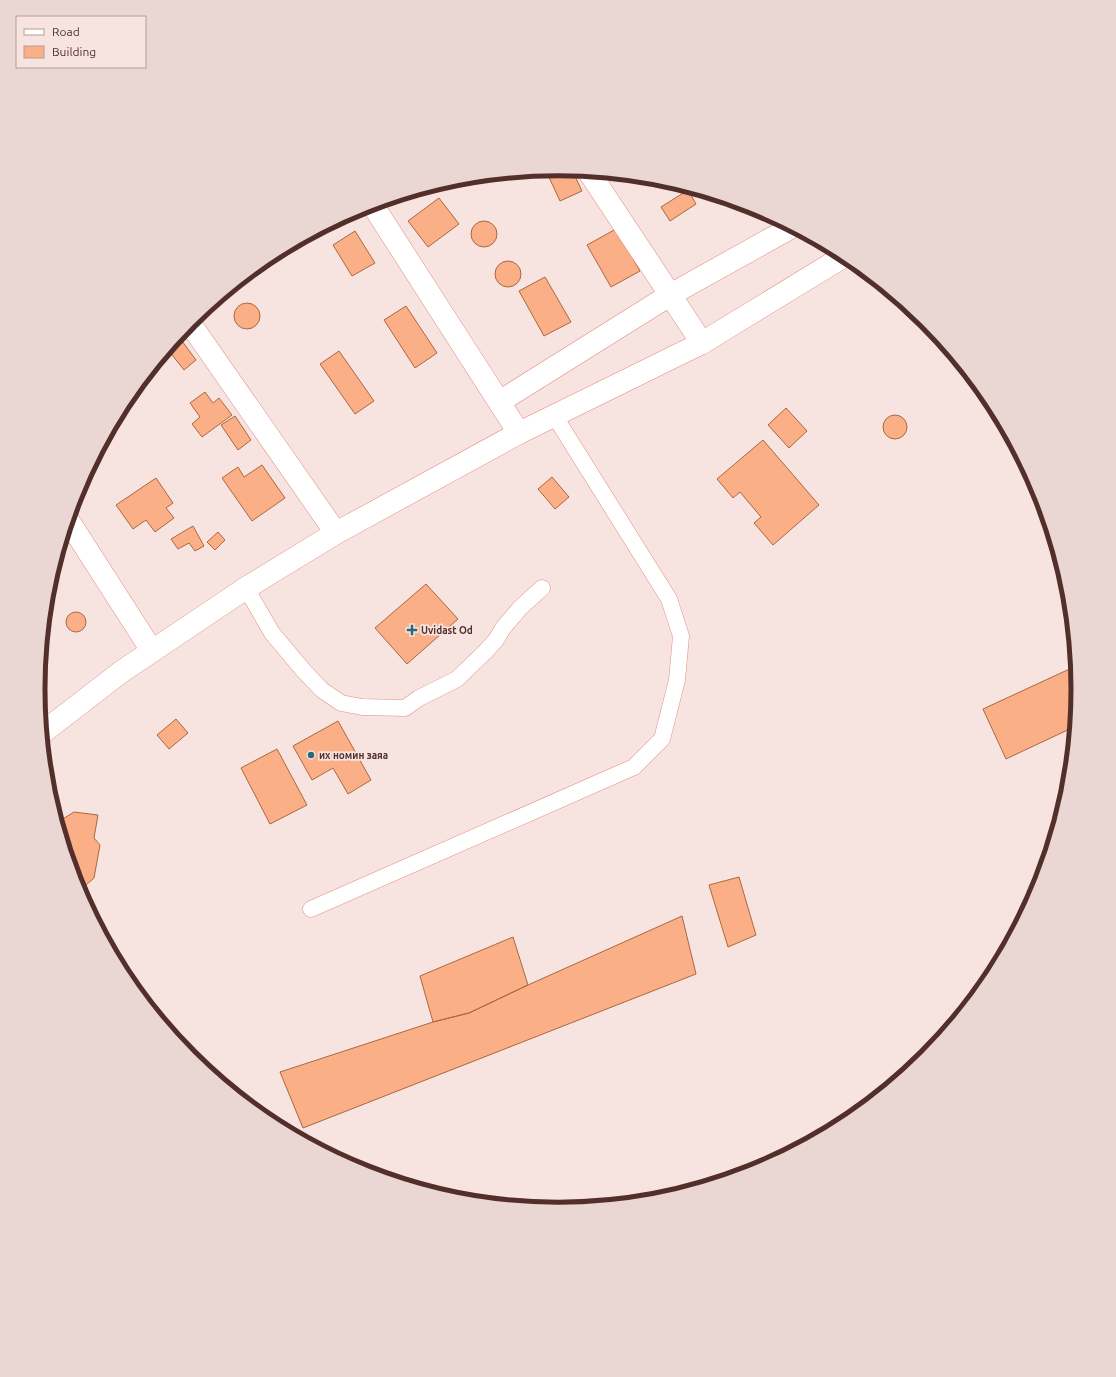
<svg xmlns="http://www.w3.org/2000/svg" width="1116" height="1377" font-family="Ubuntu,sans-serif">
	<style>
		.building { fill: #faaf86; stroke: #ac673f }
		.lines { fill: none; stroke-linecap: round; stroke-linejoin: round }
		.lane-casing { stroke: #e18d81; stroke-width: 17 }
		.street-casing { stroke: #e18d81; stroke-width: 23 }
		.secondary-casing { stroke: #e18d81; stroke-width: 23 }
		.lane { stroke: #fff; stroke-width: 16 }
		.street { stroke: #fff; stroke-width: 22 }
		.secondary { stroke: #fff; stroke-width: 22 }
		.poi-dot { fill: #246d78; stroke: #f7e4e1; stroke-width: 1.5 }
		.labels { text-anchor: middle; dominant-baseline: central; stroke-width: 3.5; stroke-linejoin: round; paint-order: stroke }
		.poi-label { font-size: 10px; font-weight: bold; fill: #522f2a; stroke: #f7e4e1; text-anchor: start }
		.rim { fill: none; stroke: #522f2a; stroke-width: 5 }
	</style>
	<rect width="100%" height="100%" fill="#f7e4e1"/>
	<!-- building -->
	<path class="building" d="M555 169 572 170 582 191 560 201 547 173Z
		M688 190 696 204 670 221 661 207Z
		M439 198 459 224 428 247 408 221Z
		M471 234a13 13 0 1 1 26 0a13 13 0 1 1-26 0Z
		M616 229 640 271 611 287 587 245Z
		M355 231 375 263 352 276 333 245Z
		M495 274a13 13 0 1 1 26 0a13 13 0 1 1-26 0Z
		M545 277 571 322 544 336 519 291Z
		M234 316a13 13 0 1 1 26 0a13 13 0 1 1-26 0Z
		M406 306 437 353 415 368 384 320Z
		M182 341 196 360 184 370 169 351Z
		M339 351 374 401 355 414 320 364Z
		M205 392 213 403 219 398 232 415 202 437 192 424 200 417 190 403Z
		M786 408 807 431 789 448 768 425Z
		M883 427a12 12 0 1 1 24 0a12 12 0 1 1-24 0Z
		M235 416 251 440 238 450 221 425Z
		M763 440 819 505 773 545 754 523 761 517 740 492 733 498 717 479Z
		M262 465 285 498 252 521 222 478 238 467 244 477Z
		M552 477 569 497 555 509 538 489Z
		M156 478 173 503 166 508 174 518 155 532 146 520 133 529 116 505Z
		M193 526 204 546 195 551 189 543 178 549 171 539Z
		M218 532 225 540 215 550 207 542Z
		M426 584 458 619 407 664 375 628Z
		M66 622a10 10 0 1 1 20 0a10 10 0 1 1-20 0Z
		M1076 666 1078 689 1074 727 1006 759 983 709Z
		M40 672 47 687 38 693V688Z
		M176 719 188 733 169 749 157 735Z
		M338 721 371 780 348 794 333 768 312 780 293 746Z
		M277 749 307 805 270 824 241 768Z
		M74 812 98 815 94 838 100 845 94 878 79 891 58 822Z
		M739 877 756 935 728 947 709 885Z
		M682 916 696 974 303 1128 280 1072 433 1022 469 1013 528 985Z
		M513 937 528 985 469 1013 433 1022 420 976Z"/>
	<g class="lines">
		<!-- lane casing -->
		<g class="lane-casing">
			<path id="lane" d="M246 588 272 633 303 670 322 690 341 703 362 707 405 708 419 698 457 679 485 652 496 640 503 628 520 608 542 588
				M311 909 634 767 662 739 677 680 681 636 669 599 554 415"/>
		</g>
		<!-- street casing -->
		<g class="street-casing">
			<path id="street" d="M589 172 702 343
				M372 204 519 433
				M189 322 336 533
				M499 402 670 295 792 227
				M68 520 152 651"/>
		</g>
		<!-- secondary casing -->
		<g class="secondary-casing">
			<path id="secondary" d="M42 733 121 672 246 588 336 533 519 433 702 343 846 255"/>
		</g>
		<!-- lane -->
		<use href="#lane" class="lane"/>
		<!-- street -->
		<use href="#street" class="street"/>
		<!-- secondary -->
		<use href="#secondary" class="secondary"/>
	</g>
	<!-- markers -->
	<g class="poi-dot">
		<path d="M410 624h4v4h4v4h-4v4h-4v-4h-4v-4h4z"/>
		<circle cx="311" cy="755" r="4"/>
	</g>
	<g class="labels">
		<!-- poi labels -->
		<g class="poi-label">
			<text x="421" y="630">Uvidast Od</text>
			<text x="319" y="755">их номин заяа</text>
		</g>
	</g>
	<!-- crop -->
	<path d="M0 0H1116V1377H0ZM45 689a513 513 0 1 1 1026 0a513 513 0 1 1-1026 0Z" fill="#ead6d2" fill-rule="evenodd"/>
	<path class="rim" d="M45 689a513 513 0 1 1 1026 0a513 513 0 1 1-1026 0Z"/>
	<!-- legend -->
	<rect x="16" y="16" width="130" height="52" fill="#f7e4e1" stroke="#b59c98"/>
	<rect x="24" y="29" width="20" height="6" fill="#ffffff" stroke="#b59c98"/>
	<text x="52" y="36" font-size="12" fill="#522f2a">Road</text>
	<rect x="24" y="46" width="20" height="12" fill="#faaf86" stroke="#b59c98"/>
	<text x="52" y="56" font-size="12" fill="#522f2a">Building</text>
</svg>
